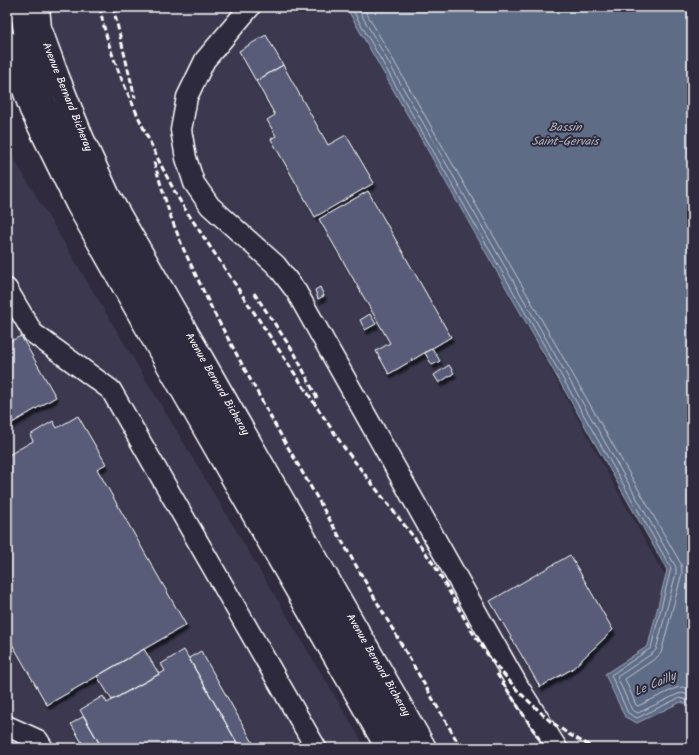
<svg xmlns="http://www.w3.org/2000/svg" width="699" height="755" font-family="Kalam,sans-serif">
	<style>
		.built { fill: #3b394f }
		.water { fill: #5f6c86; stroke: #9fa7b6 }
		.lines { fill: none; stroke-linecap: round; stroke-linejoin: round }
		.shore { stroke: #bfc4cf; stroke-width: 1 }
		.building { fill: #585b78; stroke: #fff; filter: url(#shadow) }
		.minor-casing { stroke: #fff; stroke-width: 23 }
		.major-casing { stroke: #fff; stroke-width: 25 }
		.minor { stroke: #2f2a3d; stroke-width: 20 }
		.major { stroke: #2f2a3d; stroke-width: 22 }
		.rail { stroke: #fff; stroke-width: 3; stroke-dasharray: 6 3; stroke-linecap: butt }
		.labels { text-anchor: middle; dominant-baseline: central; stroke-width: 4; stroke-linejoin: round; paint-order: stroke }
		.street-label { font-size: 11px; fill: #fff; stroke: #2f2a3d }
		.water-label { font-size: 12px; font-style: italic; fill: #afb6c2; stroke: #2f2a3d }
	</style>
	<defs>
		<filter id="shadow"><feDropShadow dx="2.5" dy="4.5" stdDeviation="1" flood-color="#0009"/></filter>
	</defs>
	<rect width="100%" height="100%" fill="#2f2a3d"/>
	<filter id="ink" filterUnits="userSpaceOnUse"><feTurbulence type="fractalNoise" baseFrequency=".025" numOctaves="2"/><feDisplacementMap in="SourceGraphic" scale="8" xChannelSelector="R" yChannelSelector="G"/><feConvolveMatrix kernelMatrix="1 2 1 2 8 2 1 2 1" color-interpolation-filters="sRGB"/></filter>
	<g filter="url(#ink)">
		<!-- built -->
		<path class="built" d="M7 7H350L663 573 692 593V748H420L33 120 7 93Z
			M7 147 366 748H7Z"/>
		<!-- water -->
		<path class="water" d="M346 7H692V706L681 702 637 723 625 717 605 674 648 646 667 570Z"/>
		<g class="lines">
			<!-- shore -->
			<path class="shore" d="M351 7 671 568 651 648 611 675 628 713 637 718 679 698 692 701
				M357 7 676 567V573L656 650 653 653 617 677 632 710 638 713 678 694 682 693 692 696
				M363 7 681 564 682 573 661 653 656 658 625 679 636 705 638 706 676 688 683 687 692 690"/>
		</g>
		<!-- building -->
		<path class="building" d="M266 35 283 65 256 81 239 51Z
			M283 65 328 145 346 135 374 183 315 217 271 139 276 136 267 120 275 115 256 81Z
			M368 191 451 337 389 374 376 351 390 343 319 219Z
			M320 287 324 296 318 299 315 290Z
			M370 314 376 324 365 330 360 320Z
			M21 336 56 397 7 426V343Z
			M432 348 440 361 432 365 425 353Z
			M449 365 454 373 439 383 434 375Z
			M78 416 106 464 97 469 186 625 47 705 7 635V456L33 441 30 435 53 421 57 428Z
			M570 555 613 630 572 669 540 687 490 601Z
			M144 649 159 674 112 700 97 676Z
			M184 650 240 748H102L80 710 103 696 107 703 165 671 161 664Z
			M201 651 256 748H240L189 658Z
			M84 716 102 748H85L71 724Z"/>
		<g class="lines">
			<!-- minor casing -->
			<g class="minor-casing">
				<path id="minor" d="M20 7 24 31 46 103 90 195 405 748
					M250 7 205 60 187 97 181 130 186 158 194 183 210 206 276 265 296 291 518 686 557 748
					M7 289 33 333 111 390 316 748
					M7 726 38 740 43 748"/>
			</g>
			<!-- major casing -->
			<g class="major-casing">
				<path id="major" d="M38 7 40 28 58 77 82 137 109 196 425 748
					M7 42 31 110 77 204 163 357 387 748"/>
			</g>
			<!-- minor -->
			<use href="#minor" class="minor"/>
			<!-- major -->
			<use href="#major" class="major"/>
			<!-- rail -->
			<path class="rail" d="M100 7C106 45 122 81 138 116 152 147 166 177 183 206L345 449 423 549 436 568 471 630 492 661 519 692 550 721 570 735 594 748
				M113 7 135 98
				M154 162 170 215 183 248 212 309 274 423 461 748
				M254 293 295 354 317 398
				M497 674 545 748"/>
		</g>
	</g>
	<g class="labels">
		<!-- street labels -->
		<g class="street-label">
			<text transform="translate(67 97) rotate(68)">Avenue Bernard Bicheray</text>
			<text transform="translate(217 384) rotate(60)">Avenue Bernard Bicheray</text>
			<text transform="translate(378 665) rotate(60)">Avenue Bernard Bicheray</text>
		</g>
		<!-- water labels -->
		<g class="water-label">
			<text x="565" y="127">Bassin<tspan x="565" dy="14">Saint-Gervais</tspan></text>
			<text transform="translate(655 684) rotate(-23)">Le Cailly</text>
		</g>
	</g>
	<!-- margin -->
	<rect width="699" height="755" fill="none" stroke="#2f2a3d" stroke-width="24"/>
	<rect x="12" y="12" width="675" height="731" fill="none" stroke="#fff" stroke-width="1.5" filter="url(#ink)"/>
</svg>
